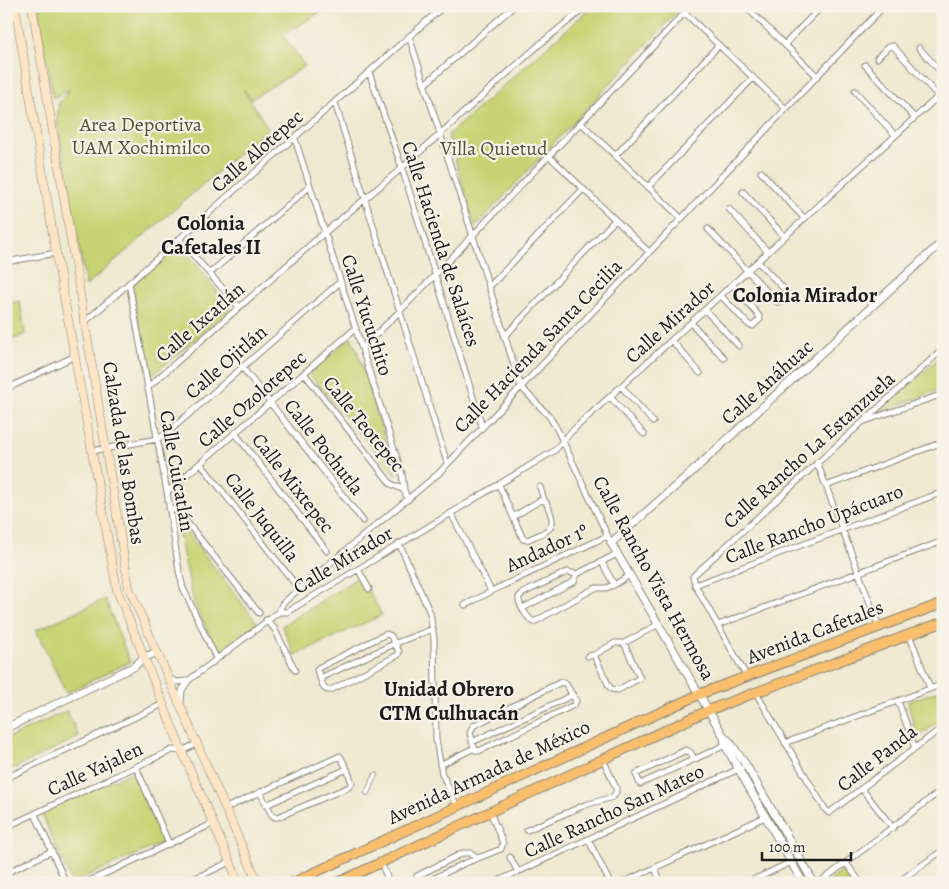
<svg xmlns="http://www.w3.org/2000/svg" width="949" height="889" font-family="Alegreya,serif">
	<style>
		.park { fill: #c7d475; stroke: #727848 }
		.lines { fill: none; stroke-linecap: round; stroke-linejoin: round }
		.pedestrian-casing { stroke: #868276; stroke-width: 5.5 }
		.minor-casing { stroke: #868276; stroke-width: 7 }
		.tertiary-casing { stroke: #868276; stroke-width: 9 }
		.secondary-casing { stroke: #868276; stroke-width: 9 }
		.primary-casing { stroke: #868276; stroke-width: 11 }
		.pedestrian { stroke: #fff; stroke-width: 4 }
		.minor { stroke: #fff; stroke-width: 5 }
		.tertiary { stroke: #fff; stroke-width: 7 }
		.secondary { stroke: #fde5c5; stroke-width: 8 }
		.primary { stroke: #f9bf6d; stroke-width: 9 }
		.labels { text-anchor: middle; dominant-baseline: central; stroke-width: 4.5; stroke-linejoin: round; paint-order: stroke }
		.park-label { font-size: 20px; fill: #4f5337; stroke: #f7f3e8 }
		.street-label { font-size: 20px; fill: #1c1c1c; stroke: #f7f3e8 }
		.neighbourhood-label { font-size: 21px; font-weight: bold; fill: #1c1c1c; stroke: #f7f3e8 }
	</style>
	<rect width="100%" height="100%" fill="#f7f3e8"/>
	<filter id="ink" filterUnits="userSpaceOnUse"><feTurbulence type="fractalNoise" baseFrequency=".02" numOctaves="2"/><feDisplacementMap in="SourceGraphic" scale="10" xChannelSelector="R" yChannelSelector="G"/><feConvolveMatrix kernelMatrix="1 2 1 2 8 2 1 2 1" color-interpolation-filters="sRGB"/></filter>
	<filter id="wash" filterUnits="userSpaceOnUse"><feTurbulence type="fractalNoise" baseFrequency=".0096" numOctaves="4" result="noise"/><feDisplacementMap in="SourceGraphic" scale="20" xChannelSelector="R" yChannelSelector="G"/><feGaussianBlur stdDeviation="1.12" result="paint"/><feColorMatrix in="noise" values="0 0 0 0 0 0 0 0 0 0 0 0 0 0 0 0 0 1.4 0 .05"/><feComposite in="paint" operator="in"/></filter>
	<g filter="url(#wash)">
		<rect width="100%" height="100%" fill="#f0e9d1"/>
		<!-- park -->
		<path class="park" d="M43 6H330L283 35 305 66 251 99 243 89 268 128 86 286 57 120 59 103 70 89 53 98 38 9Z
			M593 6H683L475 227 448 135Z
			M179 242 231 309 148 379 132 285Z
			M20 301 25 334 6 343V304Z
			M351 337 357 350 397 477 309 374Z
			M943 354V388L878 413Z
			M175 517 258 624 218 653 194 603Z
			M360 576 382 615 295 655 282 626Z
			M105 599 130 662 66 693 36 630Z
			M943 689V718L917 738 908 702Z
			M67 711 79 737 6 772V739Z
			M132 772 164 842 72 883 41 812Z
			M844 870 854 883H827Z"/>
	</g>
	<g filter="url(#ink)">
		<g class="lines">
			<!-- pedestrian casing -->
			<g class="pedestrian-casing">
				<path id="pedestrian" d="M367 793 375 775"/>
			</g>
			<!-- minor casing -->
			<g class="minor-casing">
				<path id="minor" d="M745 6 817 76
					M751 12 757 6
					M685 13 786 109
					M409 36 521 387 549 416 557 429 611 543
					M785 44 822 6
					M919 48 943 74
					M877 58 888 47 893 46 938 96
					M865 65 914 117
					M369 72 402 168 482 426
					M425 84 514 6
					M855 91 895 135
					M335 103 447 463
					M581 123 681 218
					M295 139 402 474 404 490 408 500
					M549 156 649 252
					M615 156 719 45
					M761 172 804 218
					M648 187 753 78
					M743 192 784 236
					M729 209 768 252
					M708 229 777 302H781L787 296 786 291 758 262
					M179 239 239 307
					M6 262 56 253
					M210 273 309 187
					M129 283 167 492 179 571 183 588 216 658
					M489 287 583 189
					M721 296 749 325 753 326 760 319 759 316 733 285
					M705 310 739 346
					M86 321 444 6
					M691 323 724 358
					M504 337 615 220
					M672 341 700 373
					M362 348C409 304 453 256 497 210 562 142 627 75 691 6
					M242 367 363 521
					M304 373 391 484 404 490
					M621 386 653 422
					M147 388 324 233 402 168 540 44 587 6
					M6 389 75 356
					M610 397 644 434
					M865 421 943 394
					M235 433 327 551
					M92 451 157 439 166 434 340 282
					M817 462 879 627
					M201 464 299 589
					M499 485 523 539 527 540C539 534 557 531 551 515 549 509 548 504 544 500L539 501 513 517
					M826 486 943 442
					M540 487 544 500
					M167 492 356 328
					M169 508 178 511 259 613
					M451 513 491 591
					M399 543 430 613 434 639 436 740 442 774 457 806
					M602 562 614 585 606 588H595L534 622C528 619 520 607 519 600 518 596 520 596 523 593L567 572 577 574 617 554
					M358 569 369 589
					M614 585 630 575
					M695 585 943 492
					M465 605 500 587 607 536
					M523 608 571 583 574 582 577 574
					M279 612H287L554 451 571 432 943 92
					M266 620 274 628 295 670
					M718 625 943 541
					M386 634 391 636 399 652 398 655 331 690H327L324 688 317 670 318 668Z
					M909 635 915 649
					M916 652 930 688
					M594 655 608 684 611 689 618 690 640 678 624 643
					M588 656 594 655 615 643H624L659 624
					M747 677 695 585 693 576 943 349
					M169 678 176 682 187 681
					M320 678 396 643 433 629
					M561 682 566 684 576 701 574 705 479 751 475 750 470 733 473 726Z
					M756 693 825 809 829 813 943 727
					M898 701 915 748
					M181 703 182 690 189 680 279 612 282 604 299 589 438 474 884 6
					M472 742 573 695
					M785 743 943 684
					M694 759 691 753 686 750 636 774 640 784 719 748 727 744
					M440 765 474 748
					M136 767 169 844
					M6 778 163 704
					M862 789 893 828
					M266 805 347 769
					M226 808 340 756 347 769 352 783 349 787 278 817H275L272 815 260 792
					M35 814 66 883
					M6 827 172 750 182 751 198 743
					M527 830 585 805 613 797 616 792V788L603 759
					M588 839 610 883
					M510 857 518 872
					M381 862 389 883
					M846 863 861 883
					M655 868 661 883
					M6 873 52 851
					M85 883 212 824
					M185 883 230 862
					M418 883 416 879 417 876 463 853H471L478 858
					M425 883 463 864 501 849 503 843 490 812
					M494 883 741 768
					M622 883 765 817
					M747 883 791 862
					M819 883 943 789
					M897 883 943 850"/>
			</g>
			<!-- tertiary casing -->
			<g class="tertiary-casing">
				<path id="tertiary" d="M6 728 135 666 143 658 157 652
					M724 737 725 745 803 883
					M814 883 746 765 730 742 724 737 611 543 694 470 943 241"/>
			</g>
			<!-- secondary casing -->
			<g class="secondary-casing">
				<path id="secondary" d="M15 6 56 253 117 590 182 751 239 883
					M32 6 129 588 258 883"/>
			</g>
			<!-- primary casing -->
			<g class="primary-casing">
				<path id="primary" d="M292 883 700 694 943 603
					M337 883 709 710 943 622"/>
			</g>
			<!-- pedestrian -->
			<use href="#pedestrian" class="pedestrian"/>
			<!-- minor -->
			<use href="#minor" class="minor"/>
			<!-- tertiary -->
			<use href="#tertiary" class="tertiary"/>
			<!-- secondary -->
			<use href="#secondary" class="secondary"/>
			<!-- primary -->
			<use href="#primary" class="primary"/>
		</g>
	</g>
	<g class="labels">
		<!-- park labels -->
		<g class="park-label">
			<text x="141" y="124">Area Deportiva<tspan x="141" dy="23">UAM Xochimilco</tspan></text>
			<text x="494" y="148">Villa Quietud</text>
		</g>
		<!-- street labels -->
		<g class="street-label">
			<text transform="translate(257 151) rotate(-41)">Calle Alotepec</text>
			<text transform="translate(441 244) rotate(72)">Calle Hacienda de Salaíces</text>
			<text transform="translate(367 315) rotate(72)">Calle Yucuchito</text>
			<text transform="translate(200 322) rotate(-41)">Calle Ixcatlán</text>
			<text transform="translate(670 322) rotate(-42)">Calle Mirador</text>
			<text transform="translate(538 346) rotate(-46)">Calle Hacienda Santa Cecilia</text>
			<text transform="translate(226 362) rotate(-41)">Calle Ojitlán</text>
			<text transform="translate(767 382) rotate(-42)">Calle Anáhuac</text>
			<text transform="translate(252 399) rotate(-41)">Calle Ozolotepec</text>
			<text transform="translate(364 424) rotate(51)">Calle Teotepec</text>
			<text transform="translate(324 447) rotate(52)">Calle Pochutla</text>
			<text transform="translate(809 450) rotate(-42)">Calle Rancho La Estanzuela</text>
			<text transform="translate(124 453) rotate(81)">Calzada de las Bombas</text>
			<text transform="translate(177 471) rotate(80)">Calle Cuicatlán</text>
			<text transform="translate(293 483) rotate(52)">Calle Mixtepec</text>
			<text transform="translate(262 517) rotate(52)">Calle Juquilla</text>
			<text transform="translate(814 524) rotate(-21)">Calle Rancho Upácuaro</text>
			<text transform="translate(547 548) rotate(-25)">Andador 1º</text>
			<text transform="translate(343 560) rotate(-31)">Calle Mirador</text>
			<text transform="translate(654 578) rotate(61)">Calle Rancho Vista Hermosa</text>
			<text transform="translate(815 632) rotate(-21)">Avenida Cafetales</text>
			<text transform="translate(877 758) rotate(-38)">Calle Panda</text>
			<text transform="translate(95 769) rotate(-25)">Calle Yajalen</text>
			<text transform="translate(489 772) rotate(-25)">Avenida Armada de México</text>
			<text transform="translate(614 811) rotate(-25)">Calle Rancho San Mateo</text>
		</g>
		<!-- neighbourhood labels -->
		<g class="neighbourhood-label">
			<text x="211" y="223">Colonia<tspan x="211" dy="24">Cafetales II</tspan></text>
			<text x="805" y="295">Colonia Mirador</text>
			<text x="449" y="689">Unidad Obrero<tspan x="449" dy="24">CTM Culhuacán</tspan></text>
		</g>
	</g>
	<!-- margin -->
	<rect width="949" height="889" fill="none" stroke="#f7f3e8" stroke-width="25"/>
	<!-- scale -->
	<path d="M762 852v8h89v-8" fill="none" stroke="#1c1c1c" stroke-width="2.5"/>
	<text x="769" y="852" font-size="15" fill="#1c1c1c" stroke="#f7f3e8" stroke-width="4" paint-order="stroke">100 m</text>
</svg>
